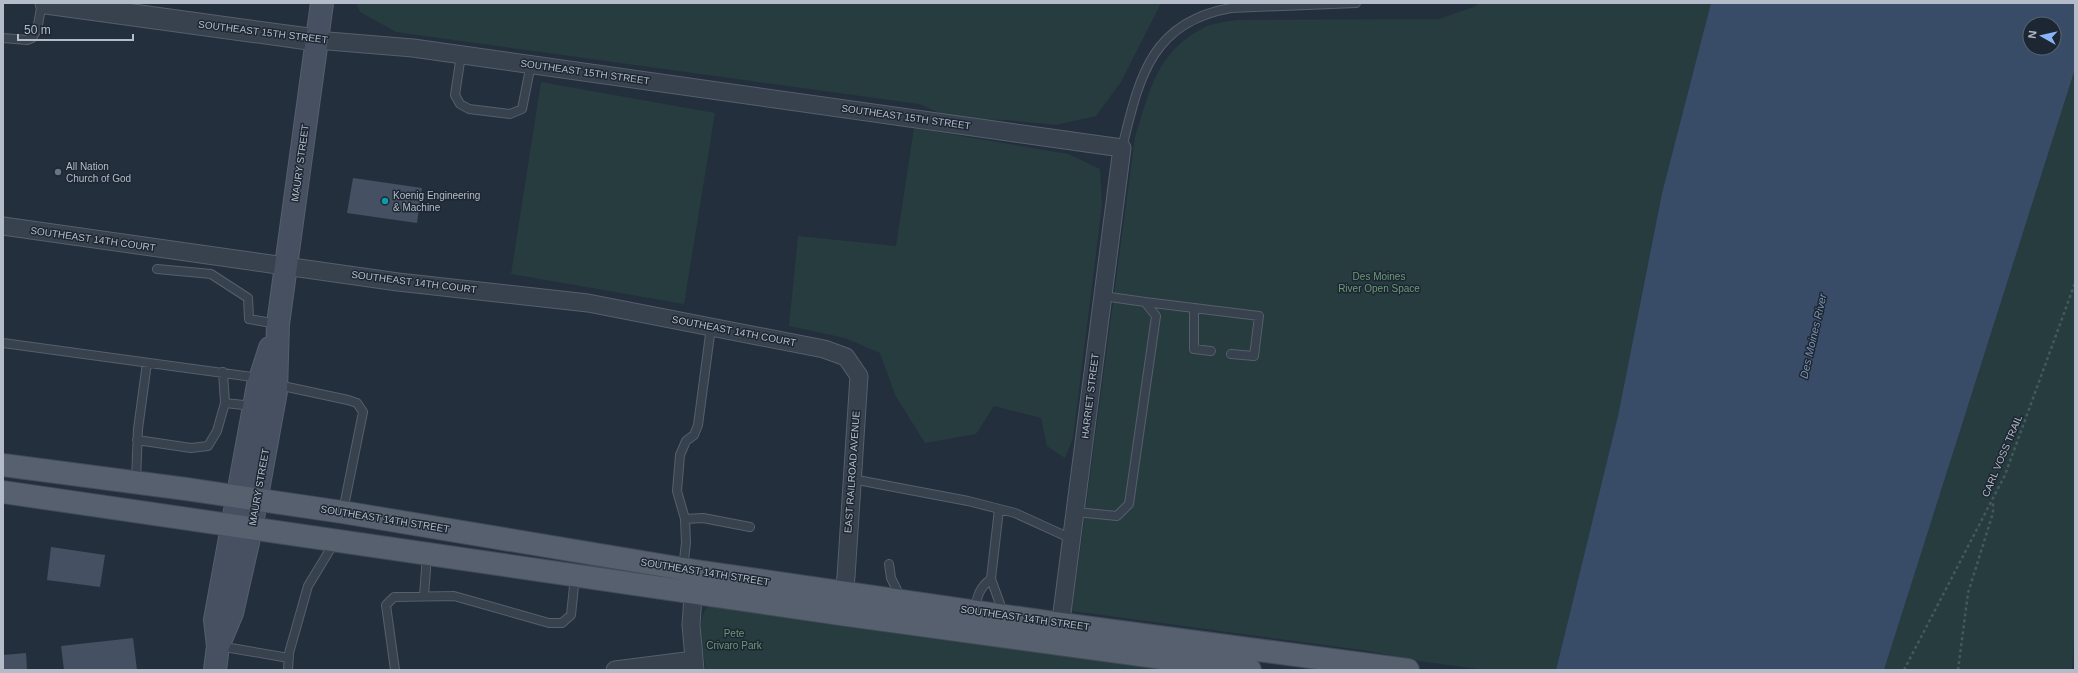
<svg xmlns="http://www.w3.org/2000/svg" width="2078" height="673" font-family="Arial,sans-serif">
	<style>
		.green { fill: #263c3f }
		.water { fill: #394c67; fill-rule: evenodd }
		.building { fill: #455162 }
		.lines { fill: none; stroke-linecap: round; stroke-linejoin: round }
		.service-casing { stroke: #565f6c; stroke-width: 10 }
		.minor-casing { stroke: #565f6c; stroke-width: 19 }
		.tertiary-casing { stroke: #565f6c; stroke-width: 23 }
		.secondary-casing { stroke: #565f6c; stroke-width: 24 }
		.primary-casing { stroke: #414a57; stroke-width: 24 }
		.path { stroke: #44595c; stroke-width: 2.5; stroke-dasharray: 3 3; stroke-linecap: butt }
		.service { stroke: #38414e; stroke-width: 8 }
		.minor { stroke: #38414e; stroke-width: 17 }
		.tertiary { stroke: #38414e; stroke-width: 21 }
		.secondary { stroke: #465061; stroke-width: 22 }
		.primary { stroke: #56606e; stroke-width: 22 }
		.worship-dot { fill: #6b7280; stroke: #1d2633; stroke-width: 1.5 }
		.culture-dot { fill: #0f9aa8; stroke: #1d2633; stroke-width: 1.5 }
		.labels { text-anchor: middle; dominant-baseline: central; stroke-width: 3; stroke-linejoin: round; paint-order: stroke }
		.street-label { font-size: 10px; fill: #b4bcc9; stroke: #1d2633 }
		.poi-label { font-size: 10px; fill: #b4bcc9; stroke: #1d2633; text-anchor: start }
		.park-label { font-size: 10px; fill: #6b9a76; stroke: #1d2633 }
		.water-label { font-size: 11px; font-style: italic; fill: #7c92b1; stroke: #1d2633 }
	</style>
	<rect width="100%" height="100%" fill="#242f3e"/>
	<!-- green -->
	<path class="green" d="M356 3H1161L1121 82 1096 116 1056 125 1007 120 954 119 919 104 396 32 360 12Z
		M1477 3H1711L1662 193 1618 416 1556 670H1485L1419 661 1369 651 1072 611 1135 137C1150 90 1156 53 1203 28 1212 23 1226 22 1236 20L1439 19 1476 6Z
		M2075 69V623L2072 670H1884Z
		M541 82 715 113 684 304 511 274Z
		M914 128 1068 154 1100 169 1102 205 1073 438 1065 458 1047 446 1041 418 994 406 976 434 925 443 895 395 880 353 845 338 789 326 798 236 896 246Z
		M711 605 1170 670H706C704 654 693 614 711 605Z"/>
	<!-- water -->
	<path class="water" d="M1711 3H2075V69L1884 670H1556L1618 416 1662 193ZM2030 24H2054V48H2030Z"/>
	<!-- building -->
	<path class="building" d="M353 178 422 188 417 223 347 213Z
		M51 547 105 555 100 587 47 580Z
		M133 638 137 670H64L61 646Z
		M26 653 27 670H3V655Z"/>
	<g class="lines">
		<!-- service casing -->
		<g class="service-casing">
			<path id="service" d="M3 38 27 40 32 38 37 30 42 3
				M461 55 455 95 460 104 469 109 510 114 522 109 531 64
				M1122 148C1139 79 1150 22 1231 8L1356 3
				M157 269 211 274 248 298 249 319 277 324
				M1145 302 1194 308
				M3 343 260 378
				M1211 351 1194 349V308L1259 316 1254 356 1231 354
				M223 372 225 403 253 406
				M278 385 348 400 357 403 363 412 343 511
				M137 440 191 448 208 446 217 431 225 403
				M852 479 968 501 1015 513 1072 539
				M136 481 138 429 147 363
				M999 509 991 579 1004 615
				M1076 512 1117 516 1129 504 1156 316 1145 302 1103 296
				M685 519 703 518 750 527
				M889 564 891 578 901 598
				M683 568 686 543 685 519 677 491 680 455 686 441 694 435 698 425 711 327
				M424 596 427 555
				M975 611C977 596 979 588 991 579
				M219 646 289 658
				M288 670 289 653 308 586 334 543
				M395 670 386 605 394 597 454 596 549 623H562L571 615 575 577"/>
		</g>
		<!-- minor casing -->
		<g class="minor-casing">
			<path id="minor" d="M316 40 413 48 1122 148 1059 636
				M3 226 398 282 588 303 824 349 846 357 859 376 846 577 842 604
				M694 581 691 625 695 670
				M615 670 694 660"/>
		</g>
		<!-- tertiary casing -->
		<g class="tertiary-casing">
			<path id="tertiary" d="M46 3 316 40"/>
		</g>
		<!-- secondary casing -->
		<g class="secondary-casing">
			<path id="secondary" d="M218 646 232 613 251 529 276 391 278 324 322 3
				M215 670 218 646 215 620 258 385 270 348"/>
		</g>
		<!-- primary casing -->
		<g class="primary-casing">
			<path id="primary" d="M3 465 186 489 342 512 696 571 1061 624 1408 670
				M3 492 840 614 1250 670"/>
		</g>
		<!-- path -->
		<path class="path" d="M1904 670 2005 475 2075 283
			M1958 670 1968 593 1993 513V501"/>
		<!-- service -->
		<use href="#service" class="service"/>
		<!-- minor -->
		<use href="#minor" class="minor"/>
		<!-- tertiary -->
		<use href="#tertiary" class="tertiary"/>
		<!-- secondary -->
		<use href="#secondary" class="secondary"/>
		<!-- primary -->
		<use href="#primary" class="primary"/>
	</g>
	<!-- markers -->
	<circle class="worship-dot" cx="58" cy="172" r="4"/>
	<circle class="culture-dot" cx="385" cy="201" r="4"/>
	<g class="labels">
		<!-- street labels -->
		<g class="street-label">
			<text transform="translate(263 32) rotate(7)">SOUTHEAST 15TH STREET</text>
			<text transform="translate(585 72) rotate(8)">SOUTHEAST 15TH STREET</text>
			<text transform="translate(906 117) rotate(8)">SOUTHEAST 15TH STREET</text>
			<text transform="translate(300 163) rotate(-82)">MAURY STREET</text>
			<text transform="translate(93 239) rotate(8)">SOUTHEAST 14TH COURT</text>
			<text transform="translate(414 282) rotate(7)">SOUTHEAST 14TH COURT</text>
			<text transform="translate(734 331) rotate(11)">SOUTHEAST 14TH COURT</text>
			<text transform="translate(1090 396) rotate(-83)">HARRIET STREET</text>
			<text transform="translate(2002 456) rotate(-67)">CARL VOSS TRAIL</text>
			<text transform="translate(852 472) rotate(-86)">EAST RAILROAD AVENUE</text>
			<text transform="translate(259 487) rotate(-80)">MAURY STREET</text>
			<text transform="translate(385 519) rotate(9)">SOUTHEAST 14TH STREET</text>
			<text transform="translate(705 572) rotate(9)">SOUTHEAST 14TH STREET</text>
			<text transform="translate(1025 618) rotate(8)">SOUTHEAST 14TH STREET</text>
		</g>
		<!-- poi labels -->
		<g class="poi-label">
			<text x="66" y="166">All Nation<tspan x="66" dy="12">Church of God</tspan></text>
			<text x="393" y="195">Koenig Engineering<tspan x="393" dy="12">&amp; Machine</tspan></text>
		</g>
		<!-- park labels -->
		<g class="park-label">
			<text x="1379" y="276">Des Moines<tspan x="1379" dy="12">River Open Space</tspan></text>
			<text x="734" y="633">Pete<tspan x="734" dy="12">Crivaro Park</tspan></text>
		</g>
		<!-- water labels -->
		<g class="water-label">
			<text transform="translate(1813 336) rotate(-77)">Des Moines River</text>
		</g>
	</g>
	<!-- border -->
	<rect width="2078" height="673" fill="none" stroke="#b4bcc9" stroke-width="8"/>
	<!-- north arrow -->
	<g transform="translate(2042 36) rotate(278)"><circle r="19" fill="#1d2633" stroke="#59626f"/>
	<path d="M0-3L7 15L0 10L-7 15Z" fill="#8ab4f8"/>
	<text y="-6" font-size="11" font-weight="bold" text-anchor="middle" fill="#b4bcc9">N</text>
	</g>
	<!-- scale -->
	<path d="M18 34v6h115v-6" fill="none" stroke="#b4bcc9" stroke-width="2"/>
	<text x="24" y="34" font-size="12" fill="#b4bcc9" stroke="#1d2633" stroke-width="3" paint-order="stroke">50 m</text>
</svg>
